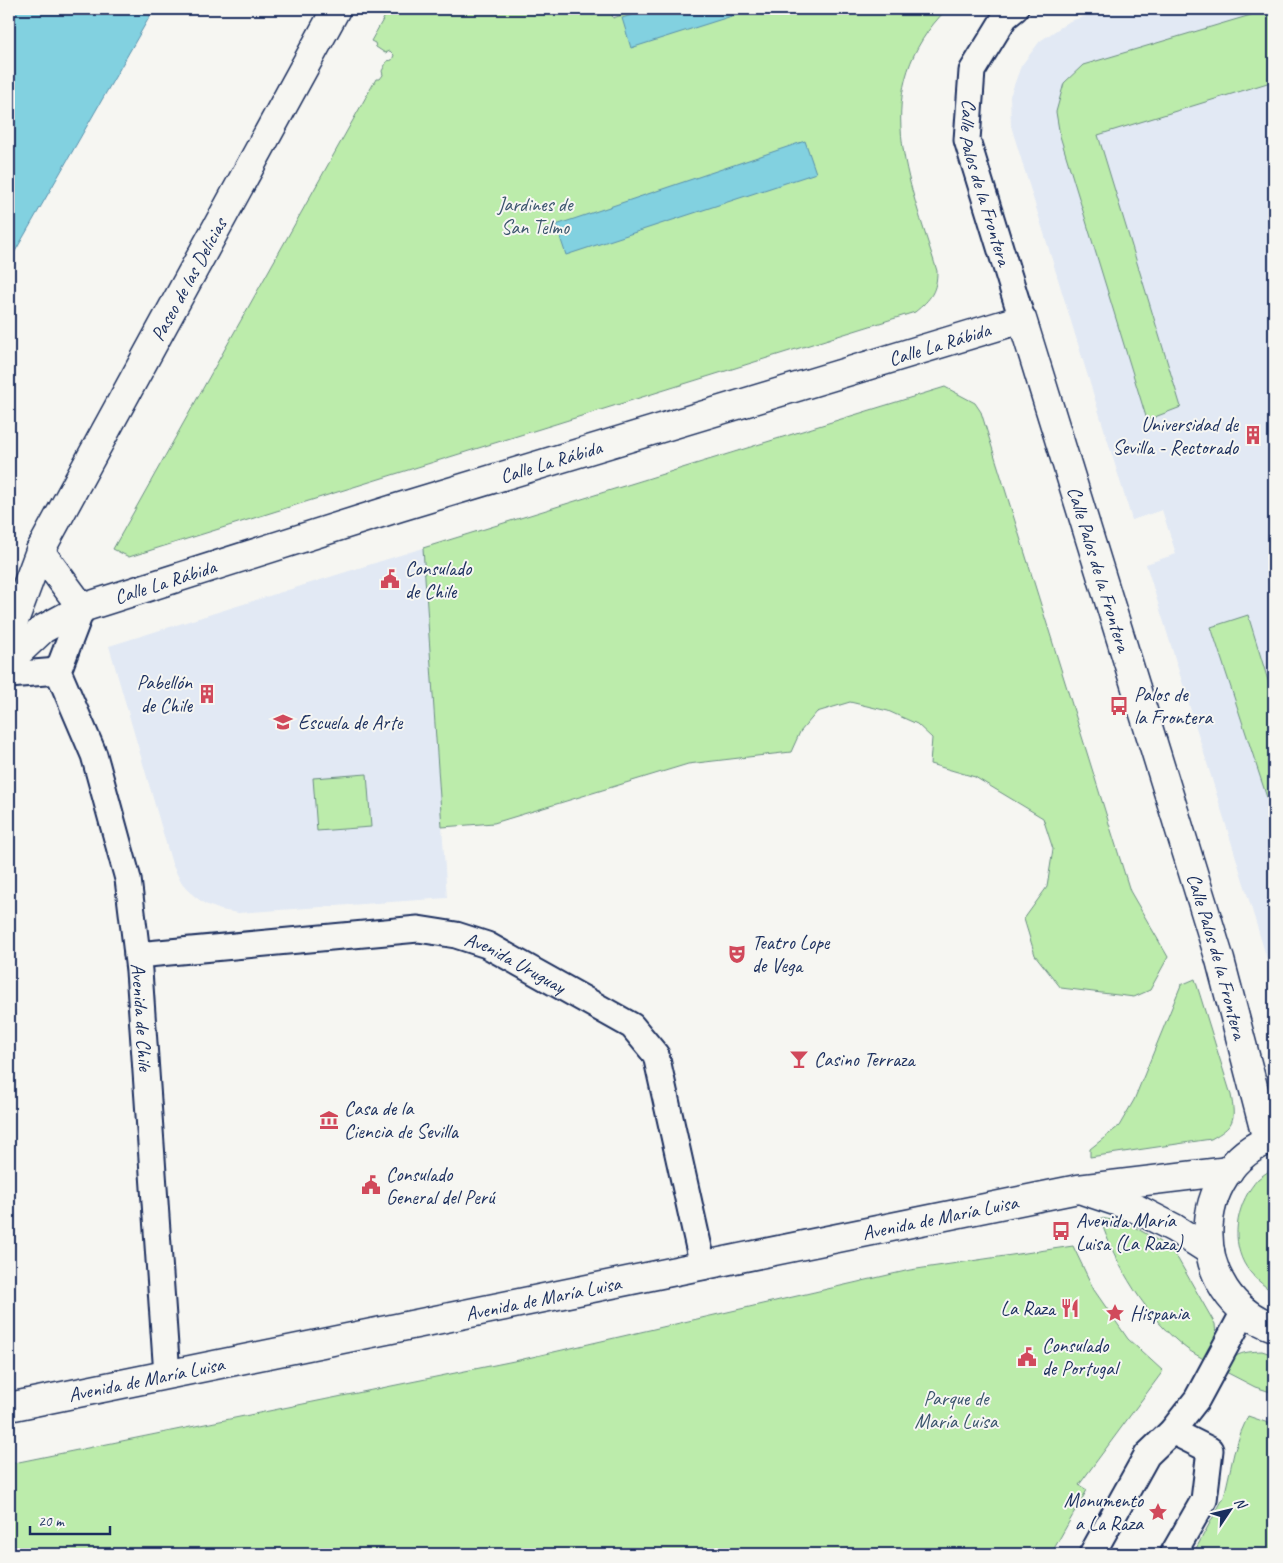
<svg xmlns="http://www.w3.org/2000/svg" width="1283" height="1563" font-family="Caveat,sans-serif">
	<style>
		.built { fill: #e2e9f4 }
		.green { fill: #bcecab; stroke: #6c8e84 }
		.water { fill: #82d1e0; stroke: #5990ac }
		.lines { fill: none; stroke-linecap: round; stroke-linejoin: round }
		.street-casing { stroke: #1b2f5e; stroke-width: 29 }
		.primary-casing { stroke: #1b2f5e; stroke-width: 31 }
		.street { stroke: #f6f6f2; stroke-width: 25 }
		.primary { stroke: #f6f6f2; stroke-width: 28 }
		.labels { text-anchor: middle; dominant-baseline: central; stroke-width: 4; stroke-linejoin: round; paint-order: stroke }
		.street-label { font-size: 20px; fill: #1b2f5e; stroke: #f6f6f2 }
		.park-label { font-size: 20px; fill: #3b556d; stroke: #f6f6f2 }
		.poi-label { font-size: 20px; fill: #1b2f5e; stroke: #f6f6f2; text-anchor: start }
	</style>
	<rect width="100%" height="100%" fill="#f6f6f2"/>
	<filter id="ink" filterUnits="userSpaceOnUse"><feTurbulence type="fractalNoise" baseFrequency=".02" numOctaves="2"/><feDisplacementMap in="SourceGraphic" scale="10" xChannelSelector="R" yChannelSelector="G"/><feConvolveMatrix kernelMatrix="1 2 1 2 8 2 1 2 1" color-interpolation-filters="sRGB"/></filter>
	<g filter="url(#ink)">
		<!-- built -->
		<path class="built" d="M1109 9H1274V976L1271 972 1146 564 1176 554 1162 510 1132 520 1011 126 1010 96 1021 66 1040 41 1070 21Z
			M423 548 447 898 238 913 221 910 205 904 193 895 181 882 172 864 109 646Z"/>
		<!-- green -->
		<path class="green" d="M389 9H589L592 15 610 9 613 18 641 9H947C867 89 909 179 937 271 937 291 931 299 915 312L129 557 113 549 376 79H380L383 75 382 71 387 61 392 60 394 55 390 51 385 53 376 47 375 43 371 41Z
			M1271 9H1274V81L1098 135 1181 407 1147 420 1060 136 1056 112 1064 83 1083 65Z
			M945 387 975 403 981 412 1130 891 1168 957 1150 990 1134 997 1061 988 1035 955 1024 919 1047 887 1053 849 1043 818 975 777 930 764 932 738 917 724 888 711 850 702 817 712 800 732 791 752 688 764 494 823 442 827 423 548Z
			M1248 615 1274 700V819L1211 627Z
			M367 774 371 827 317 831 313 778Z
			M1195 979 1231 1095C1236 1121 1234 1126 1211 1139L1090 1157V1149L1119 1126 1134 1100 1181 985Z
			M1274 1168V1293C1263 1285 1251 1276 1244 1263 1230 1236 1238 1201 1258 1179 1263 1175 1269 1171 1274 1168Z
			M1100 1218 1118 1221 1131 1225 1157 1240 1168 1248 1178 1259 1215 1324C1217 1339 1213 1348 1207 1361 1200 1357 1193 1353 1187 1349 1148 1320 1114 1263 1100 1218Z
			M1073 1246 1094 1290 1128 1339 1163 1371 1079 1485 1087 1490 1051 1554H9V1464L519 1360 910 1270Z
			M1262 1351 1274 1355V1393L1255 1387 1222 1370C1235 1353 1241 1352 1262 1351Z
			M1248 1416 1274 1425V1554H1193L1224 1497 1234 1453 1241 1432Z"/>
		<!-- water -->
		<path class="water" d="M9 9H154L9 262Z
			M651 9H754L631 48 622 18Z
			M805 141 816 173 566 255 556 225Z"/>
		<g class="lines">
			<!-- street casing -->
			<g class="street-casing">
				<g id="street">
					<path id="s1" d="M1015 9 1005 17 972 71 967 140 1022 319"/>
					<path id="s2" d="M82 608 58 671 94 755 128 879 139 971 167 1375"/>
					<path d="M9 675 58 671"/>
					<path id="s3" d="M137 955 418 929 456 935 487 945 632 1026 656 1055 703 1266"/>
					<path d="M1172 1431 1210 1450 1204 1500 1173 1554"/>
					<path d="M1092 1554 1147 1455 1172 1431 1197 1399 1245 1310"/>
				</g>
			</g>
			<!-- primary casing -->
			<g class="primary-casing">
				<g id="primary">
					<path d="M40 551 82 608"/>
					<path id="s4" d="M9 634 40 551 336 9"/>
					<path id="s5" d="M9 661 43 629 82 608 400 507 1022 319 1220 960 1267 1140"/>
					<path d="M1274 1138C1187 1168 1186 1297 1274 1327"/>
					<path d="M1085 1191 1133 1207 1174 1228 1210 1251"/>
					<path id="s6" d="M9 1407 1078 1189 1229 1171"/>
				</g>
			</g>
			<!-- street -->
			<use href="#street" class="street"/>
			<!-- primary -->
			<use href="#primary" class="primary"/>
		</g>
	</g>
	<!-- icons -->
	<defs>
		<g id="building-bare" transform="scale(1.5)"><path d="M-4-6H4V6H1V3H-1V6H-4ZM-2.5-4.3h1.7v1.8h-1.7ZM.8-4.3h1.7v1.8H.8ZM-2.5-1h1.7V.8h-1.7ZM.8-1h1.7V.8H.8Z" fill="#d1495b" stroke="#f6f6f2" stroke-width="2.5" paint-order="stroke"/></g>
		<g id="civic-bare" transform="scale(1.5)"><path d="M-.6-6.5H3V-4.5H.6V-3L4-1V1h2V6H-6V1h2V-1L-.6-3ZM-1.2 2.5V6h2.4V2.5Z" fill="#d1495b" stroke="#f6f6f2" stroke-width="2.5" paint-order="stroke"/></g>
		<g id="bus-bare" transform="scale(1.5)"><path d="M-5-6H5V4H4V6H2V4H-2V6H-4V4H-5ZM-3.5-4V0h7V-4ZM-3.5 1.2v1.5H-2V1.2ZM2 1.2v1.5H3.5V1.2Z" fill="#d1495b" stroke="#f6f6f2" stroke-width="2.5" paint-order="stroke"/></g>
		<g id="university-bare" transform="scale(1.5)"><path d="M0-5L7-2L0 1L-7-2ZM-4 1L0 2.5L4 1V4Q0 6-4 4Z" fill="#d1495b" stroke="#f6f6f2" stroke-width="2.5" paint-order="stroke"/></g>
		<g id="theatre-bare" transform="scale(1.5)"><path d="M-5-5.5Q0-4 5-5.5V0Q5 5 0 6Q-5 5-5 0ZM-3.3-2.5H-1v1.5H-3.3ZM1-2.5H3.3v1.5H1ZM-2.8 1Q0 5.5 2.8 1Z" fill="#d1495b" stroke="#f6f6f2" stroke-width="2.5" paint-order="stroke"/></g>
		<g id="bar-bare" transform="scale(1.5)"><path d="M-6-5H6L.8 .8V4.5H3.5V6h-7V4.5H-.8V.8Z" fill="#d1495b" stroke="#f6f6f2" stroke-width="2.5" paint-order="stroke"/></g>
		<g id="museum-bare" transform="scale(1.5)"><path d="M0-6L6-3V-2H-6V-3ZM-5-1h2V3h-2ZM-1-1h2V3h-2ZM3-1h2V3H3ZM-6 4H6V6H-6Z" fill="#d1495b" stroke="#f6f6f2" stroke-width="2.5" paint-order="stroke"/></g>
		<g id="restaurant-bare" transform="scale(1.5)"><path d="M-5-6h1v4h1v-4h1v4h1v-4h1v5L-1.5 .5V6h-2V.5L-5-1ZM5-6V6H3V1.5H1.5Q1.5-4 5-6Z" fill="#d1495b" stroke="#f6f6f2" stroke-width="2.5" paint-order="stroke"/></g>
		<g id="sight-bare" transform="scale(1.5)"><path d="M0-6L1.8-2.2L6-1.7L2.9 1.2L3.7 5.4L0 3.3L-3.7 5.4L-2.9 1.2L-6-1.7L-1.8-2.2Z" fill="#d1495b" stroke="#f6f6f2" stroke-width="2.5" paint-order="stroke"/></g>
	</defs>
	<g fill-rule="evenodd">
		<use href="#building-bare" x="1253" y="435"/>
		<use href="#civic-bare" x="390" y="579"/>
		<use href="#building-bare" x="207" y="694"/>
		<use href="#bus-bare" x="1119" y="706"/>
		<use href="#university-bare" x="283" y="722"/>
		<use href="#theatre-bare" x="737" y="954"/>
		<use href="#bar-bare" x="799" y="1059"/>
		<use href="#museum-bare" x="329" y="1120"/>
		<use href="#civic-bare" x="371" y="1185"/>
		<use href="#bus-bare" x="1061" y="1231"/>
		<use href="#restaurant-bare" x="1070" y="1308"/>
		<use href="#sight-bare" x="1115" y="1313"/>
		<use href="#civic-bare" x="1027" y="1357"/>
		<use href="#sight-bare" x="1158" y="1512"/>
	</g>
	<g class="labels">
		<!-- street labels -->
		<g class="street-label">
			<text stroke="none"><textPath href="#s1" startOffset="190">Calle Palos de la Frontera</textPath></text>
			<text stroke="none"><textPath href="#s4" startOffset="398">Paseo de las Delicias</textPath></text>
			<text stroke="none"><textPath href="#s5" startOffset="988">Calle La Rábida</textPath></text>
			<text stroke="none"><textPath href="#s5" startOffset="582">Calle La Rábida</textPath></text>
			<text stroke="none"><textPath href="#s5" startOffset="1336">Calle Palos de la Frontera</textPath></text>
			<text stroke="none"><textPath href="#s5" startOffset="178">Calle La Rábida</textPath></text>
			<text stroke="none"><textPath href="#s5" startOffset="1741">Calle Palos de la Frontera</textPath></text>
			<text stroke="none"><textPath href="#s3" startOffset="386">Avenida Uruguay</textPath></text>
			<text stroke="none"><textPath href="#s2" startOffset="426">Avenida de Chile</textPath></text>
			<text stroke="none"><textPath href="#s6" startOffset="950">Avenida de María Luisa</textPath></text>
			<text stroke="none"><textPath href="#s6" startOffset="545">Avenida de María Luisa</textPath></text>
			<text stroke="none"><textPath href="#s6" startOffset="140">Avenida de María Luisa</textPath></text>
		</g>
		<!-- park labels -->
		<g class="park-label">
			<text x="535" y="204">Jardines de<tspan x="535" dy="23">San Telmo</tspan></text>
			<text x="956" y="1398">Parque de<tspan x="956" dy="23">María Luisa</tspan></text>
		</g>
		<!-- poi labels -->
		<g class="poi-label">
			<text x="1238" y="424" text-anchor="end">Universidad de<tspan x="1238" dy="23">Sevilla - Rectorado</tspan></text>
			<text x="405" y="568">Consulado<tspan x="405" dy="23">de Chile</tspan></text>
			<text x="192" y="682" text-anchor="end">Pabellón<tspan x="192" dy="23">de Chile</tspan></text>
			<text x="1134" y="694">Palos de<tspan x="1134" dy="23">la Frontera</tspan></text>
			<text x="298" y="722">Escuela de Arte</text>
			<text x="752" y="942">Teatro Lope<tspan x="752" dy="23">de Vega</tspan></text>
			<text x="814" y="1059">Casino Terraza</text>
			<text x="344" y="1108">Casa de la<tspan x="344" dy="23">Ciencia de Sevilla</tspan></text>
			<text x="386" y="1174">Consulado<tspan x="386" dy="23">General del Perú</tspan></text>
			<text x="1076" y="1220">Avenida María<tspan x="1076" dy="23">Luisa (La Raza)</tspan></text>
			<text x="1055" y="1308" text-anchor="end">La Raza</text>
			<text x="1130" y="1313">Hispania</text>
			<text x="1042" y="1345">Consulado<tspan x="1042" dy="23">de Portugal</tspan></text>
			<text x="1143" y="1500" text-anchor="end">Monumento<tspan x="1143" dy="23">a La Raza</tspan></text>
		</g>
	</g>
	<!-- margin -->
	<rect width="1283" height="1563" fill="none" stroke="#f6f6f2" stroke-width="30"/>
	<rect x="15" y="15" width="1253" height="1533" fill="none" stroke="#1b2f5e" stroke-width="2" filter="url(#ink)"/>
	<!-- north arrow -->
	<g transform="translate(1230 1510) rotate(55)" stroke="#f6f6f2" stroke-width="4" paint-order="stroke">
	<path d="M0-4L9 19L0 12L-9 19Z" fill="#1b2f5e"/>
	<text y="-8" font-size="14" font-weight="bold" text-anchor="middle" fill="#1b2f5e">N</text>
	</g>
	<!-- scale -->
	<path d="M30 1526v8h80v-8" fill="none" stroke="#1b2f5e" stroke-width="2.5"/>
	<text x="38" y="1526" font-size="15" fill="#1b2f5e" stroke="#f6f6f2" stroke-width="4" paint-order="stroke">20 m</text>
</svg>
